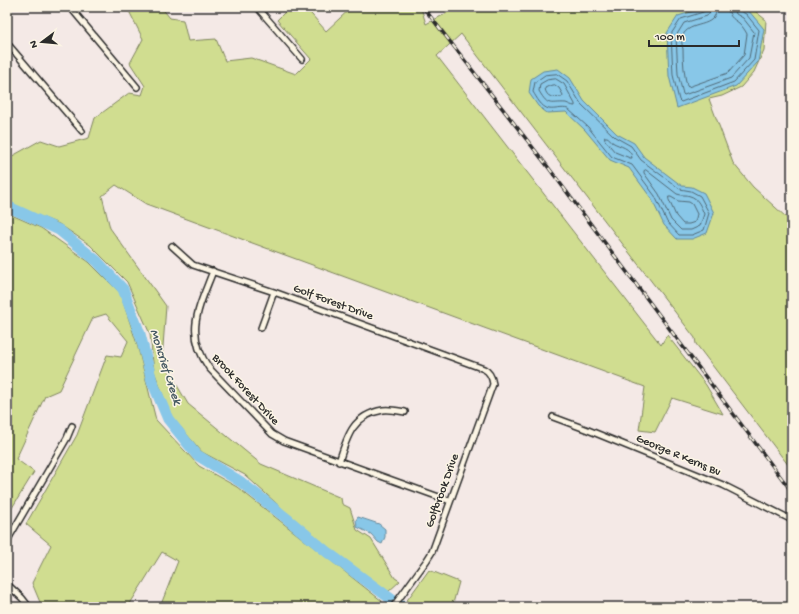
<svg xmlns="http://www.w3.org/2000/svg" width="799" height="614" font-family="'Gochi Hand',sans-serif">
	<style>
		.green { fill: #d0dd90; stroke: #7e845e }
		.water { fill: #88c7e8; stroke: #63899c }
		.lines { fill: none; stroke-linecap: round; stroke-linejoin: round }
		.shore { stroke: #506977; stroke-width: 1 }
		.river { stroke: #88c7e8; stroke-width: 11 }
		.street-casing { stroke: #2b2b2b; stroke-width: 8 }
		.street { stroke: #fcf5e5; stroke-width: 5 }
		.rail-casing { stroke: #2b2b2b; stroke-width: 3.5 }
		.rail { stroke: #fcf5e5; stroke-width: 2; stroke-dasharray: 6; stroke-linecap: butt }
		.labels { text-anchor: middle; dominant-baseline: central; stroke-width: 3; stroke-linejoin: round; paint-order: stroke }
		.street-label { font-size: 12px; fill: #2b2b2b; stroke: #fcf5e5 }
		.water-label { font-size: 13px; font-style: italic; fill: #475a64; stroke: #fcf5e5 }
	</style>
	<rect width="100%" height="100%" fill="#f4e9e6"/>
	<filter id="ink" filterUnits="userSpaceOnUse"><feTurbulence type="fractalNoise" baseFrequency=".025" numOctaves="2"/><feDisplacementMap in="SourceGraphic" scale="8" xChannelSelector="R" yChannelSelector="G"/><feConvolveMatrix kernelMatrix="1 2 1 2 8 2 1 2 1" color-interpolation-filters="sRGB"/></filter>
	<g filter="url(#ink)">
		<!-- green -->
		<path class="green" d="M127 7H161L170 18 183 20 188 41 216 39 225 61 251 58 296 74 311 59 277 20 290 7H305L326 31 352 7H419L422 11 426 24 447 13 443 7H750L766 20 764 50 754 72 741 87 722 96 709 99 733 163 753 187 786 217 792 221V305L791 306 792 307V470L696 344 695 338 461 34 437 56 661 345 667 335 706 385 723 414 672 398 655 432 639 430 645 387 146 204 116 185 102 196 110 228 166 306 162 360 188 404 261 464 341 498 342 504 350 508 357 530 371 539 395 578 400 581 388 592 329 551 245 475 202 452 171 416 154 371 150 334 127 282 90 245 59 224 7 203V159L41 140 59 146 89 138 95 118 129 93 142 95 145 86 130 63 143 39Z
			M7 213 41 228 89 262 120 293 137 344 156 420 199 466 237 487 382 601 378 607H160L178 561 162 552 128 607H42L32 583 51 545 26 524 77 435 107 355 121 357 128 341 106 314 93 318 59 390 45 396 16 459 34 472 7 516Z
			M429 570 459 582 452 607H410L405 603Z"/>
		<!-- water -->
		<path class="water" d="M714 7H738L748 10 764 29 758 62 736 86 677 108 669 76 667 33 678 16 701 9Z
			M558 69 570 78 584 101 617 134 634 143 644 157 682 186 692 187 704 193 714 213 707 233 692 239H677L664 225 651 198 629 168 610 160 585 130 566 112 547 113 538 106 529 93 531 79 543 71Z
			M358 517 379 524 385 529V537L382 544 378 542 371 534 357 527 356 520Z"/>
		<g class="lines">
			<!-- shore -->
			<path class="shore" d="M706 7V10L703 12 681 19 671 34 673 75 679 100 681 102 734 82 754 60 759 30 746 14 740 11 739 7
				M711 7 710 12 707 16 684 23 676 36 678 74 683 94 684 95 731 78 749 58 754 32 743 18 736 14 734 7
				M717 7C716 31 689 19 682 37 681 40 682 45 683 49 683 62 684 74 687 86L688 87 728 73 744 55 747 34C745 30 742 26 739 23 732 18 729 17 728 7
				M557 74 567 81 581 104 615 137 631 146 641 160 680 189 691 191 700 196 709 213 704 230 692 235H679L667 222 655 196 632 165 612 157 588 127 568 109C562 107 555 110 549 109 541 107 537 98 533 92L535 82 545 75Z
				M556 79 564 84 575 104V106C572 106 569 104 566 103 550 102 549 108 539 91L540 84 547 80Z
				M555 85 559 88 563 95 562 97C554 98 546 98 545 88L549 86Z
				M605 137H607C608 137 612 141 612 142 620 147 631 147 632 158H630L615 152 605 140Z
				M646 170 677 194C682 196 686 194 690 196 698 198 701 207 704 214L700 226 691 230H681L671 220 659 194 644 173V171Z
				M669 197H671L678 201 689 202 692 204 697 214 695 222 689 224H683L676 216 669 200Z"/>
			<!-- river -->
			<path class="river" d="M7 206 59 230 97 261 123 289 140 334 152 381 168 419 197 455 241 482 285 517 327 552 402 607"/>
			<!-- street casing -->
			<g class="street-casing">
				<path id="street" d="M70 7 137 87
					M257 7 302 59
					M7 43 82 131
					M172 246 193 265 274 292 484 369C490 372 492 377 493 384L432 552 427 560 393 607
					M213 271C199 308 184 332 209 368L272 434 284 441 450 501
					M261 328 274 292
					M553 417 588 430 723 485 792 520
					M339 462C347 436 353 415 383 410 390 409 399 411 405 412
					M7 541 67 438 72 426
					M7 584 22 598 29 607"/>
			</g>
			<!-- street -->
			<use href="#street" class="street"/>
			<!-- rail casing -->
			<g class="rail-casing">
				<path id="rail" d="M423 7 545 163 792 492"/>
			</g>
			<!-- rail -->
			<use href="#rail" class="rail"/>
		</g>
	</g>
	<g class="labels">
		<!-- street labels -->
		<g class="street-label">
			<text transform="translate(333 303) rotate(20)">Golf Forest Drive</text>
			<text transform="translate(245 390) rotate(47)">Brook Forest Drive</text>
			<text transform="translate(678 456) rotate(23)">George R Kerns Bv</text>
			<text transform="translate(443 491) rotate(-70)">Golfbrook Drive</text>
		</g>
		<!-- water labels -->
		<g class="water-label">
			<text transform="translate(165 367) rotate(72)">Moncrief Creek</text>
		</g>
	</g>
	<!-- margin -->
	<rect width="799" height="614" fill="none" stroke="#fcf5e5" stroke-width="24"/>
	<rect x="12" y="12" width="775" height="590" fill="none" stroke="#2b2b2b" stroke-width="1.5" filter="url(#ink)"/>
	<!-- north arrow -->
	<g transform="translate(42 42) rotate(254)" stroke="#fcf5e5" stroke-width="3" paint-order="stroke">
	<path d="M0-3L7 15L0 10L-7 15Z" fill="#2b2b2b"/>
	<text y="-6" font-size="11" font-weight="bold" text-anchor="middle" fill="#2b2b2b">N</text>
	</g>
	<!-- scale -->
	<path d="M649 40v6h90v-6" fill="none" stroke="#2b2b2b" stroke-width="2"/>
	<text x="655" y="40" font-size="12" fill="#2b2b2b" stroke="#fcf5e5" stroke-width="3" paint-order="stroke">100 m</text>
</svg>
